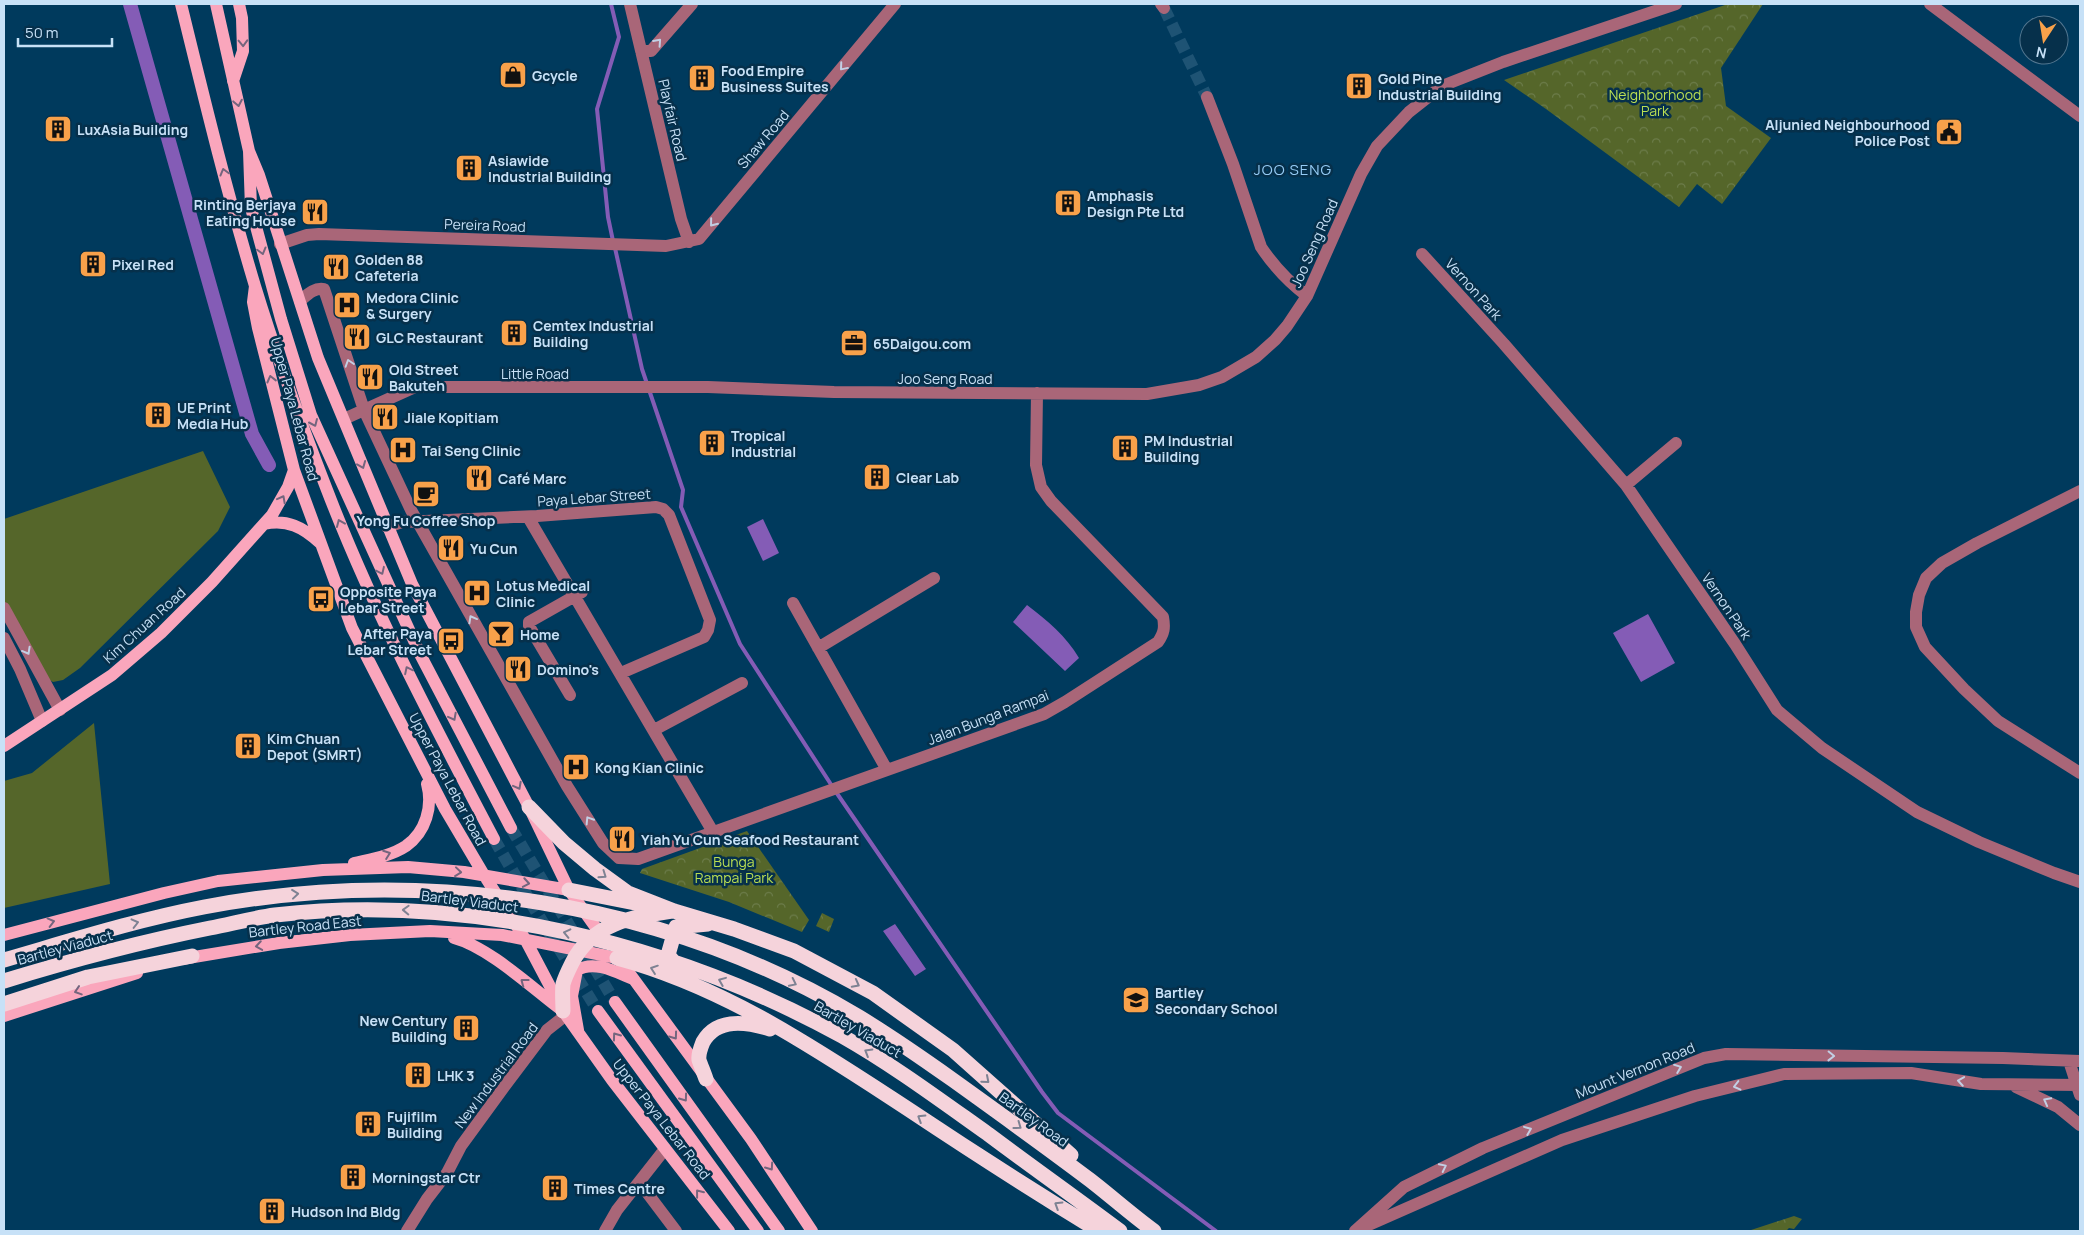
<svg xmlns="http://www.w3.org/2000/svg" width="2084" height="1235" font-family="Manrope,sans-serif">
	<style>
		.green { fill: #55662a }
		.park { fill: url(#park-crowns) }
		.water { fill: #845cb6 }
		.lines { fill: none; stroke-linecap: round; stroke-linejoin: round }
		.stream { stroke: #845cb6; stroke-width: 4 }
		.canal { stroke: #845cb6; stroke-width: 14 }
		.minor-tunnel { stroke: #1e5374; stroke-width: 12; stroke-dasharray: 12 6; stroke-linecap: butt }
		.major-tunnel { stroke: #1e5374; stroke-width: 12; stroke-dasharray: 12 6; stroke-linecap: butt }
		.minor { stroke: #a96678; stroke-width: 12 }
		.major { stroke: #faa6bc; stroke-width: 12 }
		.highway { stroke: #f5d3db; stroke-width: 15 }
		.oneway { stroke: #c2cfe4 }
		.oneway2 { stroke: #74657e }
		.oneway3 { stroke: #7e8293 }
		.labels { text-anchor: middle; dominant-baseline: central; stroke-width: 5; stroke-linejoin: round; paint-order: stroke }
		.poi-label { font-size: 14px; font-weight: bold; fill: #c7e1f7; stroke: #06304b; text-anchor: start }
		.park-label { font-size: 14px; fill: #bade53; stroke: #06304b }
		.street-label { font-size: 14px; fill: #c7e1f7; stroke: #06304b }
		.neighbourhood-label { font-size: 15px; letter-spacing: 1px; fill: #95cbf5; stroke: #06304b }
	</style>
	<defs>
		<pattern id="park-crowns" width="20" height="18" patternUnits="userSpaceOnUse" patternTransform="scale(1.25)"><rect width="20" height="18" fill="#55662a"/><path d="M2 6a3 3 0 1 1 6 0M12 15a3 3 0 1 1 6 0" fill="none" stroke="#6c7c4a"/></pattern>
	</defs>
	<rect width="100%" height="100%" fill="#003a5d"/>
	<!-- green -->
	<path class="green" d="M203 451 230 507 218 531 80 668 63 680 53 682 38 674 4 602V519Z
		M94 723 110 884 4 908V781L32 773Z"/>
	<!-- park -->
	<path class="park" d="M1728 4H1763L1721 68 1726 106 1771 138 1722 204 1697 184 1679 207 1546 109 1504 80Z
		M747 831 809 920 802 932 729 902 640 873 642 869Z
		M822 913 834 919 829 932 816 926Z
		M1794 1216 1802 1219 1794 1229 1789 1228 1786 1231H1748Z"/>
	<!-- water -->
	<path class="water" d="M763 519 779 553 763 561 747 527Z
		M1027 605C1048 621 1066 636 1079 658L1065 671 1013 622Z
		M1648 614 1675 663 1641 682 1613 633Z
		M895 924 926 969 915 976 883 931Z"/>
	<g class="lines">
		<!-- stream -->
		<path class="stream" d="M611 4 619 37 597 109 608 217 613 241
			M615 248 642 369 683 490 681 507 740 644 832 786
			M836 792 1042 1092 1058 1113 1216 1231"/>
		<!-- canal -->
		<path class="canal" d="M130 4 252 434 269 465"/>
		<!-- minor-tunnel -->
		<path class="minor-tunnel" d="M1164 8 1207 97"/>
		<!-- major-tunnel -->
		<path class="major-tunnel" d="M511 828 615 1002
			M494 839 537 913 598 1011"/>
		<!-- minor -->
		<path class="minor" d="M630 4 681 219 689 242
			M1161 4 1164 8
			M1930 4 2080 116
			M641 51H651L692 4
			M1207 97 1233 164 1261 247C1273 265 1290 283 1307 296
			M280 244 307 235 319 234 666 246 699 239 895 4
			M1422 254 1504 344 1626 485 1735 644 1777 710 1822 748 1917 812 1979 842 2054 873 2080 882
			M300 301C307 295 315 287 324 289L364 410 411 510 567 786 603 843 619 858 638 859 1044 714 1065 702 1158 642C1164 633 1165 628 1163 617L1051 501 1041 487 1036 465 1037 393
			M344 419 415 387H708L834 392 1147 394 1199 385 1222 377 1256 357 1275 340 1287 326 1307 296 1361 174 1377 146 1409 112 1442 86 1503 62 1676 4
			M1626 485 1676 443
			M2080 491 1977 543 1942 563 1926 578 1919 595 1916 612V627L1925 647 1964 689 1998 721 2080 773
			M528 517 713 832
			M387 527 402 522 537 516 656 507 663 509 669 515 710 620 708 630 704 637 621 673
			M793 603 887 770
			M4 608 60 710
			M4 638 20 669 42 721
			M818 648 934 578
			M570 695 529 626V622L582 592
			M654 730 742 683
			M2069 1061 2080 1095
			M2016 1087 2058 1107 2080 1125
			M639 1182 676 1231
			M1364 1227 1562 1140 1695 1096 1784 1074 1911 1073 1981 1084 2080 1085
			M407 1231 427 1199 447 1173 461 1146 504 1087 547 1030 566 1015
			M605 1231 617 1210 665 1149
			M1355 1231 1404 1187 1483 1148 1704 1058 1726 1054 2003 1058 2080 1061"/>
		<!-- major -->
		<path class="major" d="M181 4C204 98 227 193 255 286 276 355 301 423 327 490 373 610 434 725 494 839
			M216 4 249 151 251 208 281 319 311 415 421 656 511 828
			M233 81 243 51 242 18 239 4
			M249 151 259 175 318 358 412 584 529 807 569 890 604 939
			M255 286 253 302 258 328 294 470 352 628 445 809 484 875 525 939 563 1011 612 1080 729 1231
			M264 524C287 519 303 527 320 543
			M4 746 112 675 161 633 212 582 272 515 288 487 294 470
			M354 863C371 859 391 856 406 846 426 832 433 806 427 784
			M4 935 164 893 218 881 323 870 408 867 464 872 569 890
			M454 938C488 947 530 986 559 1008
			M616 955 751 1139 812 1231
			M182 959 279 943 350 935 430 931 502 935 617 958
			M615 1002 779 1231
			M598 1011 758 1231
			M4 1016 137 973
			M578 1030 572 996 577 970C595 960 616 972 633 979"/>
		<!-- highway -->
		<path class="highway" d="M529 807 564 843 595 869 628 893 674 911 734 929 794 951 873 993 953 1050 1071 1155
			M569 890 640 904
			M617 958C725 987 816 1049 908 1109 971 1151 1035 1192 1099 1231
			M4 960C70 941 136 920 204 907 425 865 665 901 859 1017 892 1037 922 1058 953 1080 999 1113 1045 1146 1090 1180 1112 1197 1132 1215 1154 1231
			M678 967 668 955 676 927 708 924
			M4 981C72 960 140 942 210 928 231 924 253 918 275 915 467 893 673 943 842 1036 893 1065 940 1100 988 1134 1032 1167 1076 1198 1120 1231
			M4 1004 88 977 192 956
			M563 1011C563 1003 562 993 563 984 565 977 569 969 572 963 592 923 632 917 672 911
			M706 1079C704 1073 701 1066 699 1060 698 1054 701 1047 703 1042 717 1017 747 1022 770 1029"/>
	</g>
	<!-- one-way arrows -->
	<defs><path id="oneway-chevron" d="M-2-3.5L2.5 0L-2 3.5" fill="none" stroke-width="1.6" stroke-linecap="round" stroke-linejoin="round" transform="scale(1.25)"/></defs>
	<g class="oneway">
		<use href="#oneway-chevron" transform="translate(658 42) rotate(-48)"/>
		<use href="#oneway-chevron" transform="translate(843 67) rotate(130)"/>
		<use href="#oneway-chevron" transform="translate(713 223) rotate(129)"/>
		<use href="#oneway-chevron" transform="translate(349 363) rotate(-108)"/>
		<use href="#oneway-chevron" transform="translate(472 619) rotate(-119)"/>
		<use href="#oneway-chevron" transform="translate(27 651) rotate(61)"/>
		<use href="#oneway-chevron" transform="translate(589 820) rotate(-122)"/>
		<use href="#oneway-chevron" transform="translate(1831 1056) rotate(1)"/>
		<use href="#oneway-chevron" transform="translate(1678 1068) rotate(-21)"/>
		<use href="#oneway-chevron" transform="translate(1961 1081) rotate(-171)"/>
		<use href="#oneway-chevron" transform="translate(1737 1086) rotate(166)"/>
		<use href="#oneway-chevron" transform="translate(2047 1101) rotate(-152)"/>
		<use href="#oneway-chevron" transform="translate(1528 1130) rotate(-22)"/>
		<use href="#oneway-chevron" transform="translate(1443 1167) rotate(-26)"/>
	</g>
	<g class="oneway2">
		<use href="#oneway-chevron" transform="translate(243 43) rotate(88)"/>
		<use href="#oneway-chevron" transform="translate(238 103) rotate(79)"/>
		<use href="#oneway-chevron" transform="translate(224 172) rotate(-105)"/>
		<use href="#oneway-chevron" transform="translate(262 251) rotate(75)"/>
		<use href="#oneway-chevron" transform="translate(271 379) rotate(-104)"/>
		<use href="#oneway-chevron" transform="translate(314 423) rotate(66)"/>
		<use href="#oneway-chevron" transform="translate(362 465) rotate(68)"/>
		<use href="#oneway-chevron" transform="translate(282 499) rotate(-62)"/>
		<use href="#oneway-chevron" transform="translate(340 523) rotate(-113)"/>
		<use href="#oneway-chevron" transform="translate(381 571) rotate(65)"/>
		<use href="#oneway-chevron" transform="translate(408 670) rotate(-116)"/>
		<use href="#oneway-chevron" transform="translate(453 717) rotate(62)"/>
		<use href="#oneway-chevron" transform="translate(518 786) rotate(62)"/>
		<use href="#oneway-chevron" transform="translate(387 854) rotate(-20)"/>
		<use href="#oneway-chevron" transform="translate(458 872) rotate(6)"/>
		<use href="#oneway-chevron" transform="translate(526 883) rotate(10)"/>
		<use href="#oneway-chevron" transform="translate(51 922) rotate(-14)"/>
		<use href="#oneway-chevron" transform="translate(259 946) rotate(171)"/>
		<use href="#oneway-chevron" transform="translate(524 982) rotate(-143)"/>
		<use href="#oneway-chevron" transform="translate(78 991) rotate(162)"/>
		<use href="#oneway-chevron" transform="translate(616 1036) rotate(-126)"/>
		<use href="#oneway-chevron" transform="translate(674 1036) rotate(54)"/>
		<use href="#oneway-chevron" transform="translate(684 1098) rotate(54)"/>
		<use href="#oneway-chevron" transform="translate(770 1167) rotate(55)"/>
		<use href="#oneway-chevron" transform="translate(699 1193) rotate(-128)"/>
	</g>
	<g class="oneway3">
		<use href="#oneway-chevron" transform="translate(603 875) rotate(35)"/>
		<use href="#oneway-chevron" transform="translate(295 894) rotate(-6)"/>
		<use href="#oneway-chevron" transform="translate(406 910) rotate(-178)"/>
		<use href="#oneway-chevron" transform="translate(135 923) rotate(-14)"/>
		<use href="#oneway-chevron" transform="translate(567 933) rotate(-167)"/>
		<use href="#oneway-chevron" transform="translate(654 969) rotate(-161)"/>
		<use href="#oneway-chevron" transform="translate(722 981) rotate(-158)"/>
		<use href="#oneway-chevron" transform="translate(793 983) rotate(26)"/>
		<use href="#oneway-chevron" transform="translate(856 984) rotate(28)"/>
		<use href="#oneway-chevron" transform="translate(868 1052) rotate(-149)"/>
		<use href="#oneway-chevron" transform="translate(986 1080) rotate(41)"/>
		<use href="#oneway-chevron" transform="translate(921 1118) rotate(-148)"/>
		<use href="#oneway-chevron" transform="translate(1018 1126) rotate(36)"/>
		<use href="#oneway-chevron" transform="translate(1058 1205) rotate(-148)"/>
	</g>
	<!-- icons -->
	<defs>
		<g id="shop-square" transform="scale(1.4375)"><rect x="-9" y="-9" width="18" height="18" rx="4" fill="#f8a14a" stroke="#06304b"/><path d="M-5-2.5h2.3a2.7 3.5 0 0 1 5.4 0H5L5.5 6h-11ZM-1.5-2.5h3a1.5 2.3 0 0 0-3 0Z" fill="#111"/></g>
		<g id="building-square" transform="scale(1.4375)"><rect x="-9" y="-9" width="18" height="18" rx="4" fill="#f8a14a" stroke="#06304b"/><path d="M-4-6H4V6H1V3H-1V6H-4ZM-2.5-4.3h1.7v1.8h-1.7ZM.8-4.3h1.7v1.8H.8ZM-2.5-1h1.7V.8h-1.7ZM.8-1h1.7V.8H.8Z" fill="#111"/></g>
		<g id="civic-square" transform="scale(1.4375)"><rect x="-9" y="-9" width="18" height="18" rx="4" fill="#f8a14a" stroke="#06304b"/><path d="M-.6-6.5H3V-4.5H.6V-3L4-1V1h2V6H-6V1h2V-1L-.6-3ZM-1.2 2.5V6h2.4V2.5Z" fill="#111"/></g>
		<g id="restaurant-square" transform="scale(1.4375)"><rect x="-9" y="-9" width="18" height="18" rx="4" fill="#f8a14a" stroke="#06304b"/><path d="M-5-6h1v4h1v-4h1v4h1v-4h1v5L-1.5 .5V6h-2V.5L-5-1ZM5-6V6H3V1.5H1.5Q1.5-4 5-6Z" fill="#111"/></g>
		<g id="hospital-square" transform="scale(1.4375)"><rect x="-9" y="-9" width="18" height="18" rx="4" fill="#f8a14a" stroke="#06304b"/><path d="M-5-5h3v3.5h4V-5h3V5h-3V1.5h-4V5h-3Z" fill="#111"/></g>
		<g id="office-square" transform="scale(1.4375)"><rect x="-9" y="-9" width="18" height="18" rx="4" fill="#f8a14a" stroke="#06304b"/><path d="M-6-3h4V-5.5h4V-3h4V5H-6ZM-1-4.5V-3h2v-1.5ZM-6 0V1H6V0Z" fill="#111"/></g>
		<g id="cafe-square" transform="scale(1.4375)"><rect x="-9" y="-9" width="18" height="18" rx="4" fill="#f8a14a" stroke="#06304b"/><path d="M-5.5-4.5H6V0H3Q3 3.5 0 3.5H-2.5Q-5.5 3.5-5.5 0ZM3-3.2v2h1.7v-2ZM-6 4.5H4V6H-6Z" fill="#111"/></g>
		<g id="bus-square" transform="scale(1.4375)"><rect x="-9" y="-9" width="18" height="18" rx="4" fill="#f8a14a" stroke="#06304b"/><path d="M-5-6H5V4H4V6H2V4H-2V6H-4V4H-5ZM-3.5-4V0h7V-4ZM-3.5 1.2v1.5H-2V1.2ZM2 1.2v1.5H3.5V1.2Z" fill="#111"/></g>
		<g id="bar-square" transform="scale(1.4375)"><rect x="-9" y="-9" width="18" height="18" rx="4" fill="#f8a14a" stroke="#06304b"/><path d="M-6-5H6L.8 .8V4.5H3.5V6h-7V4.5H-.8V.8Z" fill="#111"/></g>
		<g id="school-square" transform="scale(1.4375)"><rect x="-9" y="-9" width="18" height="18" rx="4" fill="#f8a14a" stroke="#06304b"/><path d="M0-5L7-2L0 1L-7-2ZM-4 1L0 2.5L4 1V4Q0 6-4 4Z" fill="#111"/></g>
	</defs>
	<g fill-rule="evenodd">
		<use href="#shop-square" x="513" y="75"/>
		<use href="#building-square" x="702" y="78"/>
		<use href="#building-square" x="1359" y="86"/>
		<use href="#building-square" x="58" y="129"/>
		<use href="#civic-square" x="1949" y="132"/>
		<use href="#building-square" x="469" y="168"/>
		<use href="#building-square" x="1068" y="203"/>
		<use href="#restaurant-square" x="315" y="212"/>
		<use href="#building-square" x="93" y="264"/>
		<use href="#restaurant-square" x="336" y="267"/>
		<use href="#hospital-square" x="347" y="305"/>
		<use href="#building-square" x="514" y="333"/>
		<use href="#restaurant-square" x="357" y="337"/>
		<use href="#office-square" x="854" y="343"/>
		<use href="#restaurant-square" x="370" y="377"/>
		<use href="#building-square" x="158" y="415"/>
		<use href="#restaurant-square" x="385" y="417"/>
		<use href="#building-square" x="712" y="443"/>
		<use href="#building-square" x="1125" y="448"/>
		<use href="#hospital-square" x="403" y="450"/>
		<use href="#building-square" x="877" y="477"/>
		<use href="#restaurant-square" x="479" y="478"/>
		<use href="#cafe-square" x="426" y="494"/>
		<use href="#restaurant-square" x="451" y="548"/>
		<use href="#hospital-square" x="477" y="593"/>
		<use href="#bus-square" x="321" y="599"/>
		<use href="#bar-square" x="501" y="634"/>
		<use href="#bus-square" x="451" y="641"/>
		<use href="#restaurant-square" x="518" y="669"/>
		<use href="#building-square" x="248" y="746"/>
		<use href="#hospital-square" x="576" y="767"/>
		<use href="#restaurant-square" x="622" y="839"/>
		<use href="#school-square" x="1136" y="1000"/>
		<use href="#building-square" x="466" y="1028"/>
		<use href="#building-square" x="418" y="1075"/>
		<use href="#building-square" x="368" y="1124"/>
		<use href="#building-square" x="353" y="1177"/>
		<use href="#building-square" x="555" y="1188"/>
		<use href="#building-square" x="272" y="1211"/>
	</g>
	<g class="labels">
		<!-- poi labels -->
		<g class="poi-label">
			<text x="721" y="70">Food Empire<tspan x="721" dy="16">Business Suites</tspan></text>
			<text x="532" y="75">Gcycle</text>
			<text x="1378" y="78">Gold Pine<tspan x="1378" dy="16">Industrial Building</tspan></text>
			<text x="1930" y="124" text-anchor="end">Aljunied Neighbourhood<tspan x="1930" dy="16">Police Post</tspan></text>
			<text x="77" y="129">LuxAsia Building</text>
			<text x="488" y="160">Asiawide<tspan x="488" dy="16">Industrial Building</tspan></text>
			<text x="1087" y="195">Amphasis<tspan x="1087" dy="16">Design Pte Ltd</tspan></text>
			<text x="296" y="204" text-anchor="end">Rinting Berjaya<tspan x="296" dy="16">Eating House</tspan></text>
			<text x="355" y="259">Golden 88<tspan x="355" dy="16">Cafeteria</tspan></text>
			<text x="112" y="264">Pixel Red</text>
			<text x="366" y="297">Medora Clinic<tspan x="366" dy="16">&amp; Surgery</tspan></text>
			<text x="533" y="325">Cemtex Industrial<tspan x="533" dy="16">Building</tspan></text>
			<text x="376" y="337">GLC Restaurant</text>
			<text x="873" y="343">65Daigou.com</text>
			<text x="389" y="369">Old Street<tspan x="389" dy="16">Bakuteh</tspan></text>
			<text x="177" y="407">UE Print<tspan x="177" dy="16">Media Hub</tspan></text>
			<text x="404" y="417">Jiale Kopitiam</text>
			<text x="731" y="435">Tropical<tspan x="731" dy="16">Industrial</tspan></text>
			<text x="1144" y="440">PM Industrial<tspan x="1144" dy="16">Building</tspan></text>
			<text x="422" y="450">Tai Seng Clinic</text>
			<text x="896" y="477">Clear Lab</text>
			<text x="498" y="478">Café Marc</text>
			<text x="426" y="520" text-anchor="middle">Yong Fu Coffee Shop</text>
			<text x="470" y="548">Yu Cun</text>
			<text x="496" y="585">Lotus Medical<tspan x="496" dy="16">Clinic</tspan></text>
			<text x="340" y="591">Opposite Paya<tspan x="340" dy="16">Lebar Street</tspan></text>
			<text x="432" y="633" text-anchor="end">After Paya<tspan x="432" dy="16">Lebar Street</tspan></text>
			<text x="520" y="634">Home</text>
			<text x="537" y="669">Domino's</text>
			<text x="267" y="738">Kim Chuan<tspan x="267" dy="16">Depot (SMRT)</tspan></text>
			<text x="595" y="767">Kong Kian Clinic</text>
			<text x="641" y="839">Yiah Yu Cun Seafood Restaurant</text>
			<text x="1155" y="992">Bartley<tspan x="1155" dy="16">Secondary School</tspan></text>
			<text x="447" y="1020" text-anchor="end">New Century<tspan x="447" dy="16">Building</tspan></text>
			<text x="437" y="1075">LHK 3</text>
			<text x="387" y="1116">Fujifilm<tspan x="387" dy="16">Building</tspan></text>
			<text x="372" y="1177">Morningstar Ctr</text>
			<text x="574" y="1188">Times Centre</text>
			<text x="291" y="1211">Hudson Ind Bldg</text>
		</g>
		<!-- park labels -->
		<g class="park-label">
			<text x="1655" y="94">Neighborhood<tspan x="1655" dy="16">Park</tspan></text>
			<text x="734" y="861">Bunga<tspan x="734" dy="16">Rampai Park</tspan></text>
		</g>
		<!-- street labels -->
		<g class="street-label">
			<text transform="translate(673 120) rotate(77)">Playfair Road</text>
			<text transform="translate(763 139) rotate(-50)">Shaw Road</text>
			<text transform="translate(485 225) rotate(2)">Pereira Road</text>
			<text transform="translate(1314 243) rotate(-66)">Joo Seng Road</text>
			<text transform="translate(1474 289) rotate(48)">Vernon Park</text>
			<text x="535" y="373">Little Road</text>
			<text x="945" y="378">Joo Seng Road</text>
			<text transform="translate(295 409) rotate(75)">Upper Paya Lebar Road</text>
			<text transform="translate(594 497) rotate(-4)">Paya Lebar Street</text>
			<text transform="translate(1727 606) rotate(56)">Vernon Park</text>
			<text transform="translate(144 625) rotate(-42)">Kim Chuan Road</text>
			<text transform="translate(988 717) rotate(-21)">Jalan Bunga Rampai</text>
			<text transform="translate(448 779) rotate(62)">Upper Paya Lebar Road</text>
			<text transform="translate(470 901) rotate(7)">Bartley Viaduct</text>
			<text transform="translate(305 926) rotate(-6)">Bartley Road East</text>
			<text transform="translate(65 947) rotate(-15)">Bartley Viaduct</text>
			<text transform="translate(858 1029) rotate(30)">Bartley Viaduct</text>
			<text transform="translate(1635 1070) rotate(-22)">Mount Vernon Road</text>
			<text transform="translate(496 1075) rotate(-53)">New Industrial Road</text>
			<text transform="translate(662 1119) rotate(52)">Upper Paya Lebar Road</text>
			<text transform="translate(1034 1119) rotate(36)">Bartley Road</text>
		</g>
		<!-- neighbourhood labels -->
		<g class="neighbourhood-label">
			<text x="1293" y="169">JOO SENG</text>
		</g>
	</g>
	<!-- border -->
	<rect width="2084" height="1235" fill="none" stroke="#c7e1f7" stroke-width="10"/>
	<!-- north arrow -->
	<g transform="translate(2044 40) rotate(192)"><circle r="24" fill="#06304b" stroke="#537790"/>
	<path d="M0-4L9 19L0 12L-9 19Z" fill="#f8a14a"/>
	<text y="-8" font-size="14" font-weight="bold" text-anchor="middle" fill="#c7e1f7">N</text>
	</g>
	<!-- scale -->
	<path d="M18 38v8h94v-8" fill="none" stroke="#c7e1f7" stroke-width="2.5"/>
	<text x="25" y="38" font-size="15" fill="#c7e1f7" stroke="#06304b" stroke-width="4" paint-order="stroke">50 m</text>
</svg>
